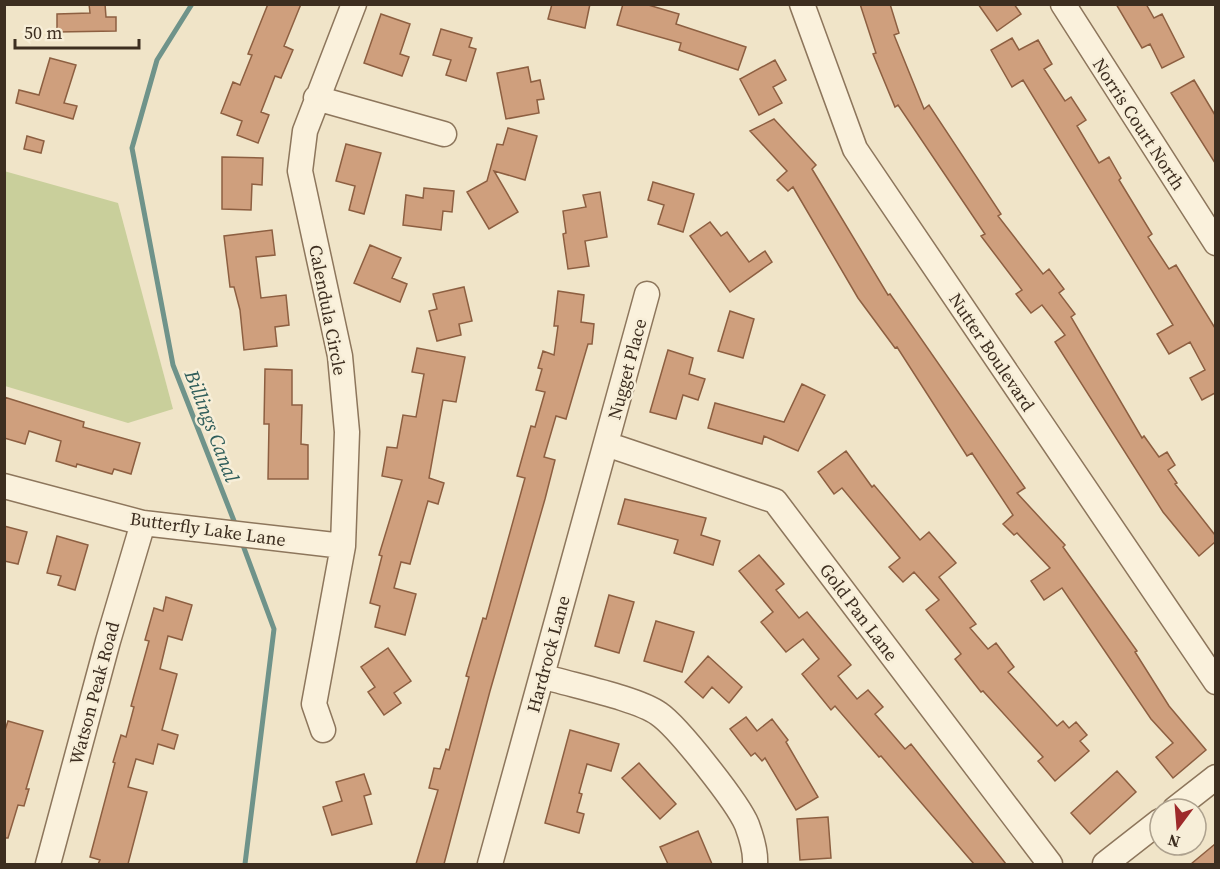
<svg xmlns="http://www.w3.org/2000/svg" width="1220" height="869" font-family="'Source Serif 4',serif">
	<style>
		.green { fill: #c9cf9b }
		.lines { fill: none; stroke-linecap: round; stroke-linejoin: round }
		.stream { stroke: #6f938a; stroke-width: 5 }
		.building { fill: #cf9f7d; stroke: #8d5f41; stroke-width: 1.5 }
		.minor-casing { stroke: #8d765c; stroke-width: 27 }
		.minor { stroke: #faf1dc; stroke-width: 24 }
		.labels { text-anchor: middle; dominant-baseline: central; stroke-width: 5; stroke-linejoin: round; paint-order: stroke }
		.street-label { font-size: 18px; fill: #3d2e20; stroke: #f7eed8 }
		.water-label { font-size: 20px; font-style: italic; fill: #2f5d5a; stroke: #f7eed8 }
	</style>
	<rect width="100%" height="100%" fill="#f0e4c8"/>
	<!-- green -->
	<path class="green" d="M4 171 118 203 173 409 128 423 5 386Z"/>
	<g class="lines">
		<!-- stream -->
		<path class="stream" d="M192 4 157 60 132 148 173 365 236 526
			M241 540 274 629 245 864"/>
	</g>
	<!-- building -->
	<path class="building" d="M89 4H105L106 17H116V31L57 32V14L90 13Z
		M268 4H301L284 46 293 50 281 78 275 76 261 112 269 115 258 143 237 135 242 121 221 113 233 82 240 85 252 55 248 54Z
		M552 4H590L585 28 548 19Z
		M623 4H645L679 14 676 24 746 47 738 70 679 50 681 43 617 25Z
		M860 4H890L899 33 894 35 924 109 929 105 1001 214 998 216 1043 274 1049 269 1064 289 1059 293 1075 314 1071 317 1142 438 1144 436 1159 457 1167 452 1175 465 1168 470 1177 483 1175 484 1215 535V542L1199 556 1163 512 1055 342 1065 335 1042 305 1031 313 1016 294 1022 290 981 236 985 234 898 105 895 107 873 54 876 53Z
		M978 4H1014L1021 14 997 31Z
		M1116 4H1146L1154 18 1162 14 1184 57 1162 68 1150 44 1142 48Z
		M381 14 410 24 400 54 409 57 402 76 364 63Z
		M441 29 472 38 469 47 476 49 466 81 446 75 451 60 433 55Z
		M1012 38 1019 50 1038 40 1052 64 1044 69 1065 101 1071 97 1086 120 1077 126 1099 163 1109 157 1121 178 1119 180 1152 234 1148 237 1169 269 1176 265 1215 328V393L1202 400 1190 378 1205 370 1190 342 1169 354 1157 334 1173 325 1023 80 1012 87 991 50Z
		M50 58 76 65 64 103 77 106 73 119 16 103 19 90 39 95Z
		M775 60 786 80 773 87 782 103 759 115 740 79Z
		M528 67 531 82 540 80 544 99 537 100 539 113 506 119 497 73Z
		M1194 80 1215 115V163L1171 93Z
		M774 119 816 165 812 169 888 295 890 294 1025 488 1017 493 1065 545 1063 547 1137 651 1135 652 1169 706 1206 750 1173 778 1156 757 1173 743 1151 719 1062 588 1044 600 1031 581 1050 568 1017 533 1014 535 1003 524 1013 515 972 453 967 456 897 347 895 348 858 298 793 187 788 191 777 180 787 171 750 131Z
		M508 128 537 136 525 180 494 171 518 212 489 229 467 192 487 181 497 144 503 145Z
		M27 136 44 141 41 153 24 149Z
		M346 144 381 153 364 214 349 210 355 186 336 181Z
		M222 157 263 158 262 185 252 184 251 210 222 209Z
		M653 182 694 194 683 232 658 224 664 205 648 200Z
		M424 188 454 191 452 212 443 211 441 230 403 225 406 195 423 198Z
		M600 192 607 237 585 241 589 266 568 269 563 234 566 233 563 211 586 207 583 195Z
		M710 222 721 236 727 232 749 262 765 251 772 262 730 292 690 236Z
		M272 230 275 255 256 257 261 298 286 295 289 325 275 327 277 346 244 350 240 310 234 287H230L224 236Z
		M370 245 401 258 392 278 407 284 400 302 354 283Z
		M464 287 472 321 459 324 461 335 437 341 429 311 437 309 433 294Z
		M558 291 584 295 581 322 594 324 592 344H588L566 419 556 416 544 457 555 460 545 499 490 691 444 864H416L438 790 429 788 434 768 440 769 446 749 449 750 469 677 466 676 483 618 486 619 525 478 517 476 531 426 535 427 545 392 536 390 542 369 538 368 543 351 554 355 558 326H554Z
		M730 311 754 319 743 358 718 351Z
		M417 348 465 357 456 402 443 400 429 478 444 483 438 504 428 501 410 564 401 562 394 588 416 594 405 635 375 627 380 606 370 603 382 556 379 555 402 480 382 476 387 447 397 448 403 415 416 417 424 374 412 372Z
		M668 350 693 358 689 374 705 379 698 400 683 395 676 419 650 412Z
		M265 369 292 370V405H302L301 444 308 445V479H268L269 424H264Z
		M802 384 825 395 798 451 764 436 762 444 708 428 715 403 784 422Z
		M4 397 84 422 83 427 140 443 131 474 114 469 112 474 77 464 76 467 56 461 61 441 29 431 25 444 4 438Z
		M846 451 872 487 874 485 920 540 929 532 956 563 939 577 976 624 970 628 988 649 996 643 1014 667 1008 672 1057 726 1063 721 1069 728 1076 722 1087 735 1080 741 1089 751 1055 781 1038 761 1043 757 983 691 981 692 955 659 961 654 926 610 939 600 914 572 903 582 889 567 900 558 842 488 834 494 818 472Z
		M625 499 706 518 701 535 720 541 713 565 674 553 678 540 618 524Z
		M4 526 27 532 18 564 4 561Z
		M57 536 88 545 75 590 58 585 61 576 47 573Z
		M759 555 784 584 776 590 799 618 807 612 851 665 838 676 857 699 868 690 883 707 875 714 905 749 911 744 1006 864H974L881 756 879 757 835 706 831 710 802 674 819 659 803 639 786 652 761 622 773 612 739 571Z
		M609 595 634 602 619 653 595 646Z
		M166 597 192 605 182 640 168 636 160 669 177 674 162 730 178 735 174 749 158 744 153 764 136 759 128 787 147 792 128 864H98L100 860 90 857 115 763 113 762 121 735 126 737 134 707 131 706 149 641 145 640 154 608 163 611Z
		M656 621 694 632 682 672 644 661Z
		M388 648 411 681 394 693 401 703 384 715 368 692 375 687 361 667Z
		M708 656 742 687 729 703 712 687 703 698 685 682Z
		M746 717 757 731 772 719 788 740 786 742 818 797 796 810 765 758 762 761 755 753 751 756 730 729Z
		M8 721 43 731 26 789H29L24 806 18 805 8 838H4V733Z
		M570 730 619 744 611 771 587 764 579 793 582 794 577 812 584 814 579 833 545 823Z
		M639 763 676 804 660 819 622 778Z
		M1117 771 1136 792 1090 834 1071 813Z
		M364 774 371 794 364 796 372 824 332 835 323 807 342 801 336 782Z
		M828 817 831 858 800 860 797 819Z
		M698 831 712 864H668L660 847Z
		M1215 844V864H1191Z"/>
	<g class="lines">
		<!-- minor casing -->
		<g class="minor-casing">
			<path id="minor" d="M802 4 855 149 1216 682
				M1063 4 1216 243
				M316 98 444 134
				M606 444 775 501 1050 864
				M4 486 143 523 343 546
				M542 676C570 685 637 698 659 714 678 727 738 803 747 825 751 836 756 852 755 864
				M323 730 314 704 343 546 347 432 340 356 300 171 305 131 354 4
				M1175 809 1216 777
				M48 864 108 641 143 523
				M490 864 647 294
				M1105 864 1160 821"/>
		</g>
		<!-- minor -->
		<use href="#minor" class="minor"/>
	</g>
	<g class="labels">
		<!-- street labels -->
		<g class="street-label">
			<text transform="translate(1139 124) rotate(57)">Norris Court North</text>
			<text transform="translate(328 310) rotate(79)">Calendula Circle</text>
			<text transform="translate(992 352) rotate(56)">Nutter Boulevard</text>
			<text transform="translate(627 369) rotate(-75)">Nugget Place</text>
			<text transform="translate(208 529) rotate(8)">Butterfly Lake Lane</text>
			<text transform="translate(859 612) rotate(53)">Gold Pan Lane</text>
			<text transform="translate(548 654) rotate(-75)">Hardrock Lane</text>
			<text transform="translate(94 693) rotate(-75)">Watson Peak Road</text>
		</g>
		<!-- water labels -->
		<g class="water-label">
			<text transform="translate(212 426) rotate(69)">Billings Canal</text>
		</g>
	</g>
	<!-- border -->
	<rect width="1220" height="869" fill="none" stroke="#3d2e20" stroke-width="12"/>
	<!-- north arrow -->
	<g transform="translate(1178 827) rotate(196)"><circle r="28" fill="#f7eed8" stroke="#ada18e" stroke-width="1.5"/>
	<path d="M0-4.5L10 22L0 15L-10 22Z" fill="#9e2a2b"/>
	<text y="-9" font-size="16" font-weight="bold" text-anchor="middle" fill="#3d2e20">N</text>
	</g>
	<!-- scale -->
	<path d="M15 39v9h124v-9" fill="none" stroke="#3d2e20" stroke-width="3"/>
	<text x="24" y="39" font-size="18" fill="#3d2e20" stroke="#f7eed8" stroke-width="4.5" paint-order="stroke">50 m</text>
</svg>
